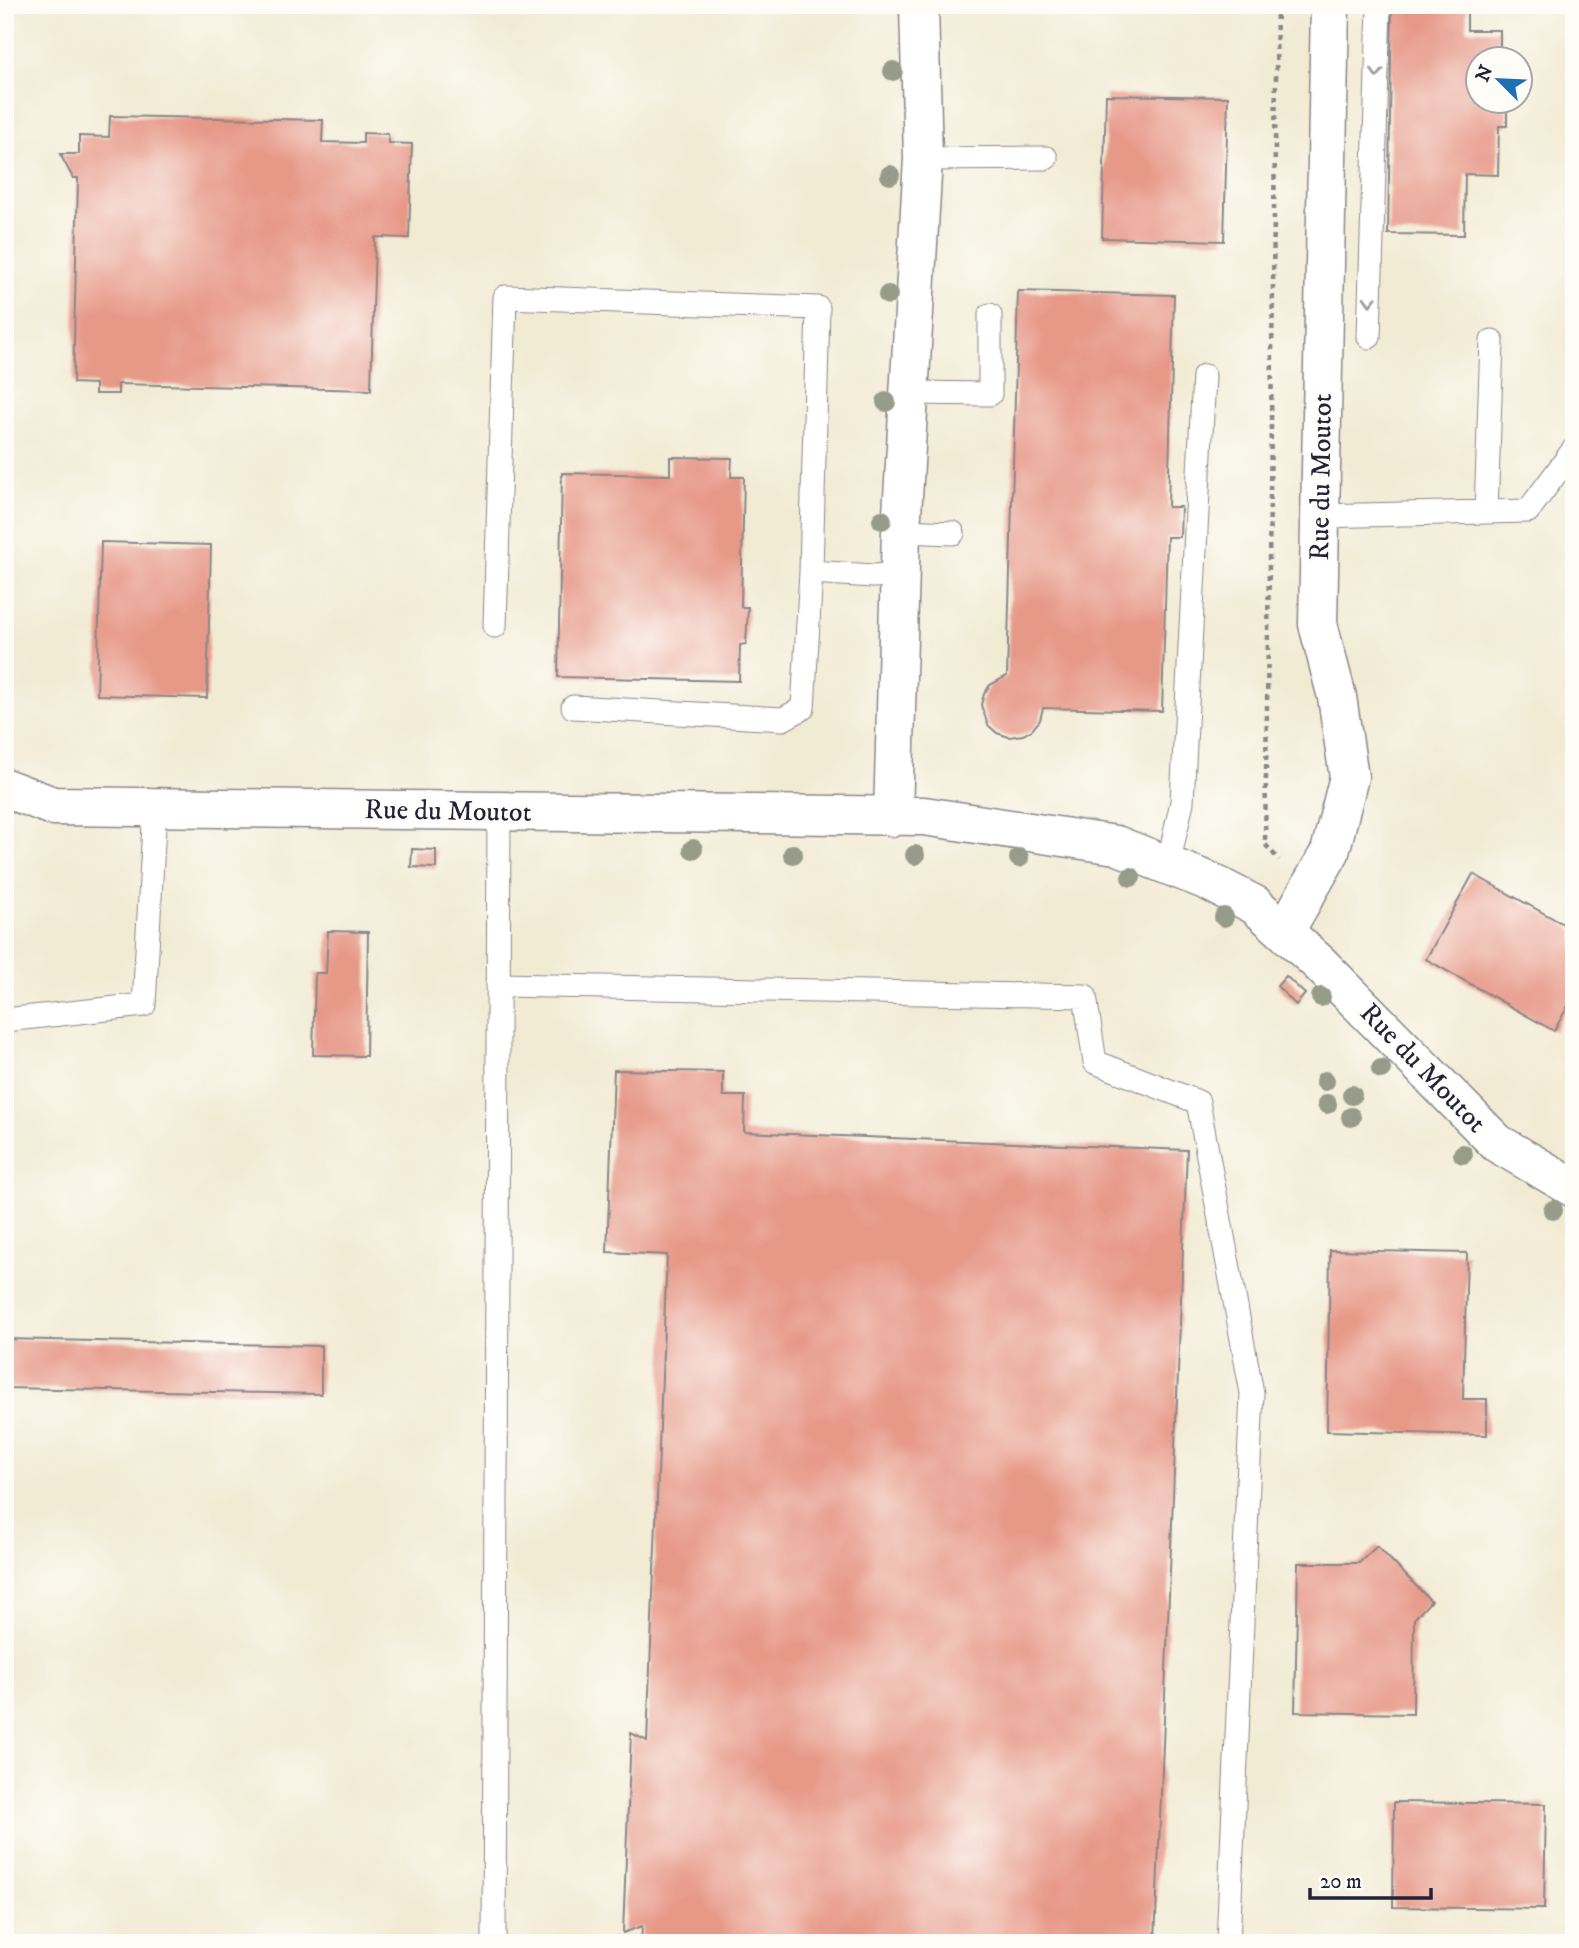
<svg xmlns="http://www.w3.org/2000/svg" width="1579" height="1948" font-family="'IM FELL DW Pica',serif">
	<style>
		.building { fill: #e79988 }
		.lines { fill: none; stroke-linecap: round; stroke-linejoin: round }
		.lane-casing { stroke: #8a8688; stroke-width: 25 }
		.street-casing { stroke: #8a8688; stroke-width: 41 }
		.path { stroke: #8a8688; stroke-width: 4.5; stroke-dasharray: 5 5; stroke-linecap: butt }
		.lane { stroke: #fff; stroke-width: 23 }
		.street { stroke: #fff; stroke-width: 38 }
		.tree { fill: #979b89 }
		.oneway { stroke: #9c9ca7 }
		.labels { text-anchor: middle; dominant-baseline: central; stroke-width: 6; stroke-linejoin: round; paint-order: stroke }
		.street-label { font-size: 28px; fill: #22223b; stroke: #fdfcf7 }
	</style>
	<rect width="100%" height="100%" fill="#fdfcf7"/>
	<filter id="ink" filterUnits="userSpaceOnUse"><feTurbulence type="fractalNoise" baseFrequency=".0143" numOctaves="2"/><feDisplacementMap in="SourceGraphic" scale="14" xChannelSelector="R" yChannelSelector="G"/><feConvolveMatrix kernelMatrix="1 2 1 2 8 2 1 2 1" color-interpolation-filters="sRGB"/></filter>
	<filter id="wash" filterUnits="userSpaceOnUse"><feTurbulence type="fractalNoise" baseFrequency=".00686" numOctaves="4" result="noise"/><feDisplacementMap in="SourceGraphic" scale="28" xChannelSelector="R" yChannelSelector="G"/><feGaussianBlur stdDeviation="1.57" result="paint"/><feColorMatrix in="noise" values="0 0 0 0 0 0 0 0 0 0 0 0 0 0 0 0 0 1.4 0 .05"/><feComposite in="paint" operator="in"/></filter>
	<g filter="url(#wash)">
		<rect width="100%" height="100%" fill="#f2ebd4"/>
		<g id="blocks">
			<!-- building -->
			<path class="building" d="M1392 5H1467V30H1500V60H1478V102H1507V126H1499L1498 175 1465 174 1464 235 1388 234Z
				M1106 95 1228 97 1224 241 1102 238Z
				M110 116 323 120 322 142 363 143V133L388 134 389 143 412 144 409 238 375 237 371 390 118 384V394H95V384L73 383 78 178H73L60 154H79V136L109 137Z
				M1018 291 1174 295 1168 507H1181L1180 537H1167L1162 711 1043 708 1040 720 1032 730 1023 735 1009 737 997 733 988 725 981 705 984 694 990 685 1007 676Z
				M670 457 732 458 731 477H744L741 607H748L746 644 740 645 739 681 558 677 562 473 670 475Z
				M101 542 211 545 207 698 97 695Z
				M412 849 436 850V868L411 867Z
				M1473 874 1574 930V995L1554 1031 1426 959Z
				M328 931 368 932 366 1056 313 1055 315 973H326Z
				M1286 976 1305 994 1296 1005 1277 986Z
				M614 1070 723 1072V1096H745L744 1132 1187 1150 1155 1943H641L642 1926 623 1933 631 1733 647 1741 667 1255 607 1252Z
				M1330 1250 1467 1253 1463 1399H1487V1435L1327 1431Z
				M5 1339 321 1346V1394L5 1388Z
				M1377 1546 1431 1601 1414 1619 1413 1714 1295 1712 1298 1563H1359Z
				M1394 1802 1546 1804 1544 1909 1393 1907Z"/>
		</g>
	</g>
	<g filter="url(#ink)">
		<use href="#blocks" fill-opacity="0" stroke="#8a8688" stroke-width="2"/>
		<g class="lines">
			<!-- lane casing -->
			<g class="lane-casing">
				<path id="lane" d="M923 159 1046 158
					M1369 337 1379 5
					M909 393 990 394V315
					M1486 512 1492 341
					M1320 516 1528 511 1574 449
					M901 531 953 533
					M811 572 873 576 899 574
					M495 626 505 297 818 308 811 572 803 708 783 719 573 707
					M1168 865 1182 802 1204 376
					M498 985 1085 996 1095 1062 1198 1102 1252 1393 1228 1943
					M5 1020 144 1005 155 807
					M494 1943 499 812"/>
			</g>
			<!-- street casing -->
			<g class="street-casing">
				<path id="street" d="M5 788 53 806 924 816 1116 845 1208 881 1255 905 1319 963 1497 1143 1574 1188
					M893 817 901 531 923 159 919 5
					M1285 931 1330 852 1349 777 1337 697 1318 624 1330 5"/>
			</g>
			<!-- path -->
			<path class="path" d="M1277 5 1265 844 1279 860"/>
			<!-- lane -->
			<use href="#lane" class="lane"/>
			<!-- street -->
			<use href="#street" class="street"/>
		</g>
		<!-- trees -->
		<g class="tree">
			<circle cx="893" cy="71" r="10"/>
			<circle cx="890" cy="175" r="10"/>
			<circle cx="888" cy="295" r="10"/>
			<circle cx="886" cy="402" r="10"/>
			<circle cx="882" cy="520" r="10"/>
			<circle cx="693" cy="849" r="10"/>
			<circle cx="793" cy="854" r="10"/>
			<circle cx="915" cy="855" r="10"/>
			<circle cx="1019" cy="858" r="10"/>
			<circle cx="1131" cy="877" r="10"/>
			<circle cx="1224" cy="917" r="10"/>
			<circle cx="1321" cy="997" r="10"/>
			<circle cx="1381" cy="1069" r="10"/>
			<circle cx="1325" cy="1081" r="10"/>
			<circle cx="1352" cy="1095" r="10"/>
			<circle cx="1327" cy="1104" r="10"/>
			<circle cx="1351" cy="1117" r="10"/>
			<circle cx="1463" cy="1154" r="10"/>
			<circle cx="1553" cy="1210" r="10"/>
		</g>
		<!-- one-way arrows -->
		<defs><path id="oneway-chevron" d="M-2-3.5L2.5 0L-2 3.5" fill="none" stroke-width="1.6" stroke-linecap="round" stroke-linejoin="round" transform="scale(1.75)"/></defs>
		<g class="oneway">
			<use href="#oneway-chevron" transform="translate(1377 73) rotate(92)"/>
			<use href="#oneway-chevron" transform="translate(1370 301) rotate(92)"/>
		</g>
	</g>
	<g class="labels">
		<!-- street labels -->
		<g class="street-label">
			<text transform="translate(1321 477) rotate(-89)">Rue du Moutot</text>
			<text transform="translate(448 811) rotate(1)">Rue du Moutot</text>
			<text transform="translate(1423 1068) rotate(46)">Rue du Moutot</text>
		</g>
	</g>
	<!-- margin -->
	<rect width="1579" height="1948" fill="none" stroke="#fdfcf7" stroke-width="28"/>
	<!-- north arrow -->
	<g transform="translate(1499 80) rotate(294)"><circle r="33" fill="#fdfcf7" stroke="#a5a5ac" stroke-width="2"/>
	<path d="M0-5L12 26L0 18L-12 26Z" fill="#1f6fb2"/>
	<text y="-10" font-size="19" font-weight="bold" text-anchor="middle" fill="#22223b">N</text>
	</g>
	<!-- scale -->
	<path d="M1310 1888v10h121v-10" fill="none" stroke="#22223b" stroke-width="3.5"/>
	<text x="1320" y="1888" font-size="21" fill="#22223b" stroke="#fdfcf7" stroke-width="5" paint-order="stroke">20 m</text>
</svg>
